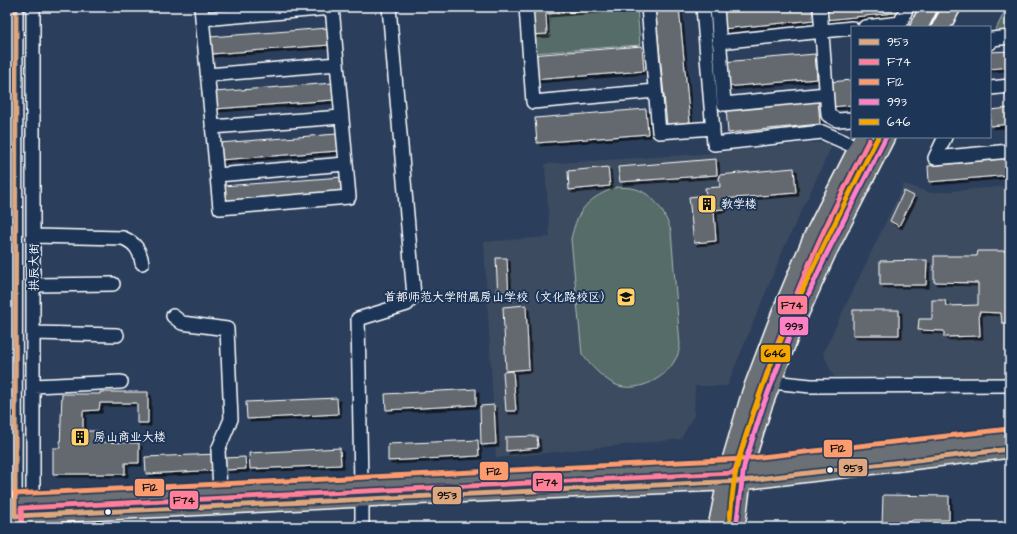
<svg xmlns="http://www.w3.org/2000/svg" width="1017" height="534" font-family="'Architects Daughter','LXGW WenKai TC',sans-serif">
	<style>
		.built { fill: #3c4c61 }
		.green { fill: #566c67; stroke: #aab6b3 }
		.building { fill: #63696e; stroke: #fff; filter: url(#shadow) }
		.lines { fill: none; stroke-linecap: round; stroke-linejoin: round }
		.minor-casing { stroke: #fff; stroke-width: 16 }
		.major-casing { stroke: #fff; stroke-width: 20 }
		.minor { stroke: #1d3557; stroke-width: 13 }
		.major { stroke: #6a7074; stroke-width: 17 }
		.bus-1-casing { stroke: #1d3557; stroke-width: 8 }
		.bus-2-casing { stroke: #1d3557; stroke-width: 8 }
		.bus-3-casing { stroke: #1d3557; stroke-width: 8 }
		.bus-4-casing { stroke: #1d3557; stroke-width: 8 }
		.bus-5-casing { stroke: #1d3557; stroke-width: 8 }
		.bus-1 { stroke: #dfa77e; stroke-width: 5 }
		.bus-2 { stroke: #ff8098; stroke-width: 5 }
		.bus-3 { stroke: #fc9b6d; stroke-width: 5 }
		.bus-4 { stroke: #ff80c5; stroke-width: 5 }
		.bus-5 { stroke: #f7a600; stroke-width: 5 }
		.bus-dot { fill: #fff; stroke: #1d3557; stroke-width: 1.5 }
		.labels { text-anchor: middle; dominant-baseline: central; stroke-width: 4; stroke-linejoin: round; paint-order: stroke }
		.poi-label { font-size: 12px; fill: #fff; stroke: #1d3557; text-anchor: start }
		.street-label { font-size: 12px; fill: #fff; stroke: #1d3557 }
		.line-badge { stroke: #1d3557; stroke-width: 1.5 }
		.pale-badge-label { font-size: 11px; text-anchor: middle; font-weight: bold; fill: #111 }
	</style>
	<defs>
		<filter id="shadow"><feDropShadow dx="3" dy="3" stdDeviation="0" flood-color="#0009"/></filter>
	</defs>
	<rect width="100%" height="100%" fill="#2b3f5c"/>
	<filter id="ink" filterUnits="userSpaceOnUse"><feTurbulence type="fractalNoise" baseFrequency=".025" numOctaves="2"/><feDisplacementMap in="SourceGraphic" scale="8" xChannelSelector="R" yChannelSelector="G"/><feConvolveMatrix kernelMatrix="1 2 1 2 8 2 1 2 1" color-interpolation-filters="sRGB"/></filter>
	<g filter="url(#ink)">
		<!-- built -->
		<path class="built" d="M805 143H833L783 250 727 386H695L694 415 681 439 496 458 484 242 550 237 545 164 716 153Z
			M904 184 930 193 1010 186V377H834L823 353Z"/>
		<!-- green -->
		<path class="green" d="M637 7 640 45 533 53 531 36 550 35 549 15Z
			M1007 7H1010V34L993 35Z
			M617 187C622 188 630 187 636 189 655 195 665 213 671 231L680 345C679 350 678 356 675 360 665 380 634 394 614 384 600 376 591 366 582 354L571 239C578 208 588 198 617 187Z"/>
		<!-- building -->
		<path class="building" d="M528 7H632L546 14 547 34 530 35Z
			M655 7H679L690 122 667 125Z
			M720 7H812L814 20 722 29Z
			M824 7H903L904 12 825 20Z
			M328 28 330 45 211 54 210 37Z
			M642 46 644 71 533 80 531 55Z
			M1010 51V67L990 69V52Z
			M815 54 817 79 725 87 723 62Z
			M852 80V105L832 107 830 82Z
			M333 83 334 100 215 109 214 92Z
			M818 100 820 124 728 133 726 108Z
			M1010 108V124L990 126V110Z
			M646 109 648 134 537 143 535 118Z
			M337 134 338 151 220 160 219 143Z
			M1010 158V175L929 182 928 166Z
			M716 159 717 175 620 182 618 167Z
			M608 167 610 186 569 190 568 171Z
			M794 168 796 193 723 199 724 209 714 210 716 241 694 243 689 197 706 195 705 188 720 187 719 175Z
			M342 177 343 194 224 203 223 186Z
			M904 191 914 196 899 226 890 221Z
			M978 251H1010V323H1002L1001 313 979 312 980 336 944 337V331L918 330 919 319H932V300H945L946 306 978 305V283L934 282V256H977Z
			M496 258H507L509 298H498Z
			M927 260 926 285H880V261Z
			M526 305 529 369 506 371 503 307Z
			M853 310H899V335H853Z
			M513 371 516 411H506L503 372Z
			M476 389V405L386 410 385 394Z
			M100 392H148V423H137V403H100L99 410 83 411V431H98V442L139 443V463H125V474H53V448H60L62 394H100Z
			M337 398 338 414 247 419 246 402Z
			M494 405 496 444 481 445 480 406Z
			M537 436 538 448 506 451V437Z
			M478 440 479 456 388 461V444Z
			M340 448 341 465 250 469 249 453Z
			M217 454 218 470 146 474 145 457Z
			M245 457 246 469 226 470 225 458Z
			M883 495 949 496V520H913L906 524V527H882Z"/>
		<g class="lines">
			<!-- minor casing -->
			<g class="minor-casing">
				<path id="minor" d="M33 7V527
					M201 7 220 208 349 197 332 7
					M526 7 533 102 655 91
					M648 7 659 132 713 128
					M703 7 714 144 822 132 858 148
					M717 7 724 104 826 94
					M820 7 828 115 837 120 852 119
					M202 19 332 8
					M865 27 901 23
					M899 27 907 7
					M719 42 852 28
					M990 43 992 39 1010 37
					M208 75 337 64
					M990 88 1010 86
					M212 127 341 117
					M945 137 935 158 1010 151
					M217 175 345 164
					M33 236 123 238C135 243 140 250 142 263
					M34 285 113 284
					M173 316 182 323 227 329 231 419 218 450 220 492
					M34 333 117 335
					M772 382 811 386 1010 385
					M34 386 121 382
					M361 485 358 319 407 304 414 296 389 7
					M15 527 16 7
					M362 527V498"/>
			</g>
			<!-- major casing -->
			<g class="major-casing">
				<path id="major" d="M919 27 929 7
					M941 27 952 7
					M7 501 744 466 1010 436
					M7 516 362 498 741 481 1010 449
					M717 527 729 467 751 392 782 310 813 236 863 137
					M736 527 744 466 763 406 790 335 827 253 886 137"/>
			</g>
			<!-- minor -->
			<use href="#minor" class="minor"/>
			<!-- major -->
			<use href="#major" class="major"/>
			<!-- bus-1 casing -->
			<g class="bus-1-casing">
				<path id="bus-1" d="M16 7 15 516 741 481 1010 449"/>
			</g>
			<!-- bus-2 casing -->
			<g class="bus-2-casing">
				<path id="bus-2" d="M22 527 21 508 732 473 735 470C757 402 779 334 807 269 825 225 847 183 869 140"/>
			</g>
			<!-- bus-3 casing -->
			<g class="bus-3-casing">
				<path id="bus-3" d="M8 527 7 500 13 494 743 459 1009 429"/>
			</g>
			<!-- bus-4 casing -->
			<g class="bus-4-casing">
				<path id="bus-4" d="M736 527 744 466 763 406 790 335 827 253 886 137"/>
			</g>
			<!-- bus-5 casing -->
			<g class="bus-5-casing">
				<path id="bus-5" d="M729 526C732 506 732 483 738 463 769 348 825 242 878 137"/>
			</g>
			<!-- bus-1 -->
			<use href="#bus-1" class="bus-1"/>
			<!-- bus-2 -->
			<use href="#bus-2" class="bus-2"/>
			<!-- bus-3 -->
			<use href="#bus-3" class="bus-3"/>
			<!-- bus-4 -->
			<use href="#bus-4" class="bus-4"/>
			<!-- bus-5 -->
			<use href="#bus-5" class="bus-5"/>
		</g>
	</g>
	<!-- icons -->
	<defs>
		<g id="building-square" transform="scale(1)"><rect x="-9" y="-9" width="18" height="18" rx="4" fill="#ffd166" stroke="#1d3557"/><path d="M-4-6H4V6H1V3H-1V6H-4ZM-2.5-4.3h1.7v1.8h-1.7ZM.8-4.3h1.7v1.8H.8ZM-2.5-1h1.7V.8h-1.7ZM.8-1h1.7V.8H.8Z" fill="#111"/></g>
		<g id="school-square" transform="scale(1)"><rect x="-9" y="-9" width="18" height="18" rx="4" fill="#ffd166" stroke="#1d3557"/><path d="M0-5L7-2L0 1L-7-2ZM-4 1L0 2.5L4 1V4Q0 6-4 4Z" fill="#111"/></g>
	</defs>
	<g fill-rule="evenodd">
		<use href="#building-square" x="707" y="204"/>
		<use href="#school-square" x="626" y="297"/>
		<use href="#building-square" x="80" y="437"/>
	</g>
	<!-- markers -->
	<g class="bus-dot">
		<circle cx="830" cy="470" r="3.5"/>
		<circle cx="108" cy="512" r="3.5"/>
	</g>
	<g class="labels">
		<!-- poi labels -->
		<g class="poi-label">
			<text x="721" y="204">教学楼</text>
			<text x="612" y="297" text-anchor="end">首都师范大学附属房山学校（文化路校区）</text>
			<text x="94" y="437">房山商业大楼</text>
		</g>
		<!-- street labels -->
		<g class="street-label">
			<text transform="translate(34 267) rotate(-90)">拱辰大街</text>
		</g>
	</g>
	<g class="line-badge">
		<rect x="777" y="295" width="31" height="20" rx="4" fill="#ff8098"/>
		<rect x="779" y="316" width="30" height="20" rx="4" fill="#ff80c5"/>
		<rect x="760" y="344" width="31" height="19" rx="4" fill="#f7a600"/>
		<rect x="823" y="439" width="30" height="19" rx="4" fill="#fc9b6d"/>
		<rect x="838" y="458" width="30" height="19" rx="4" fill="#dfa77e"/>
		<rect x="479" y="461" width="30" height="20" rx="4" fill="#fc9b6d"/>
		<rect x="532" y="472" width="31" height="20" rx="4" fill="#ff8098"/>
		<rect x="134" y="478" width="31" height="19" rx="4" fill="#fc9b6d"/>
		<rect x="432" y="486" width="30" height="19" rx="4" fill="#dfa77e"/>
		<rect x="169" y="490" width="30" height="20" rx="4" fill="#ff8098"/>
	</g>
	<g class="pale-badge-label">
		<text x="792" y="309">F74</text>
		<text x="794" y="330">993</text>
		<text x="775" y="357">646</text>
		<text x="838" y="452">F12</text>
		<text x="853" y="472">953</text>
		<text x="494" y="475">F12</text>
		<text x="547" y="486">F74</text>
		<text x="150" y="491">F12</text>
		<text x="447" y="499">953</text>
		<text x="184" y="504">F74</text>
	</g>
	<!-- margin -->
	<rect width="1017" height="534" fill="none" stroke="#1d3557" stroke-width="24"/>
	<rect x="12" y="12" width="993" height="510" fill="none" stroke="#fff" stroke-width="1.5" filter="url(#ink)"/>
	<!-- legend -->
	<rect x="851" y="26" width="140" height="112" fill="#1d3557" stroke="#77869a"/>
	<rect x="859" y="39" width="20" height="6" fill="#dfa77e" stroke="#77869a"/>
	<text x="887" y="46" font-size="12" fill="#ffffff">953</text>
	<rect x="859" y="59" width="20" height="6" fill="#ff8098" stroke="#77869a"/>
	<text x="887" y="66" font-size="12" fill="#ffffff">F74</text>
	<rect x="859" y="79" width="20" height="6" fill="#fc9b6d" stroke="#77869a"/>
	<text x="887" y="86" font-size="12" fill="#ffffff">F12</text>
	<rect x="859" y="99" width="20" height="6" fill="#ff80c5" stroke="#77869a"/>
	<text x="887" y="106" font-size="12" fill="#ffffff">993</text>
	<rect x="859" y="119" width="20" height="6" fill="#f7a600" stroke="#77869a"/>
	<text x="887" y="126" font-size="12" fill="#ffffff">646</text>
</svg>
